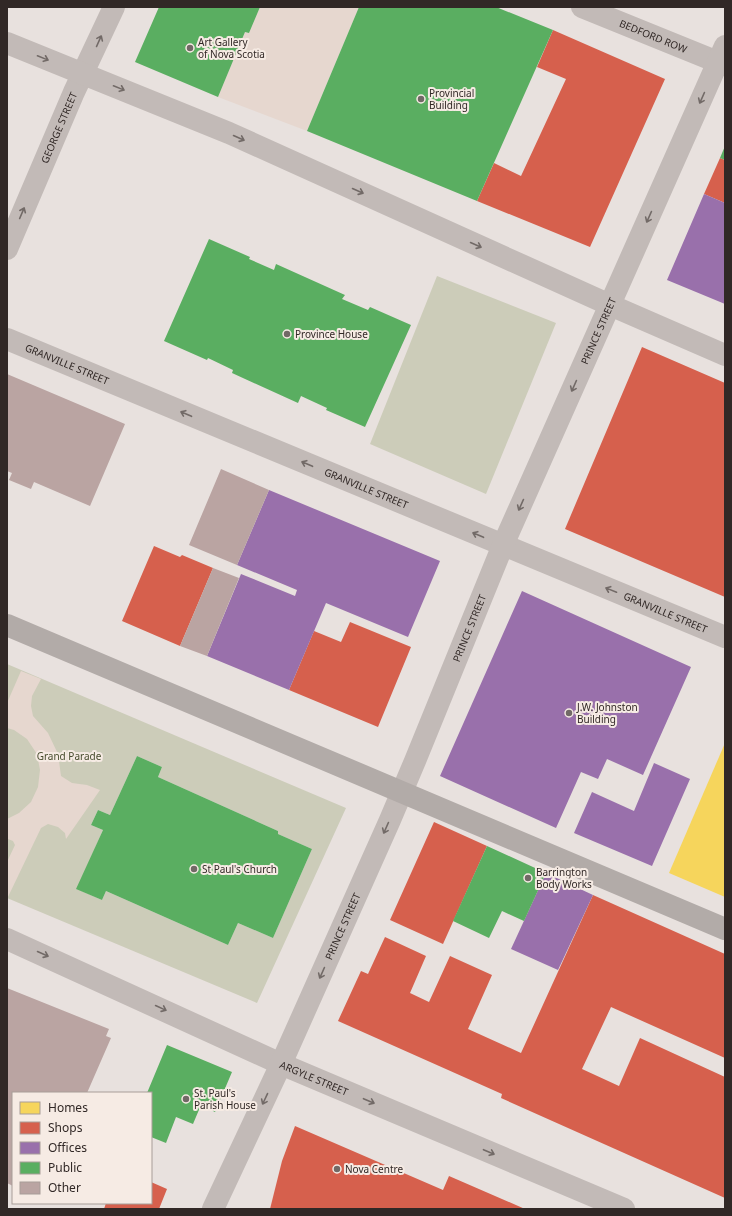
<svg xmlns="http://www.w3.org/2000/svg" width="732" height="1216" font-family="'Noto Sans',sans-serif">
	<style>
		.green { fill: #ccccb9; fill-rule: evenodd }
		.plaza { fill: #e6d7cf }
		.homes { fill: #f6d55c }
		.shops { fill: #d6604d }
		.offices { fill: #9970ab }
		.public { fill: #5aae61 }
		.building { fill: #baa4a2 }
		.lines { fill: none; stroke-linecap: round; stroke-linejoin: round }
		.minor { stroke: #c2bab7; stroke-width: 22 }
		.tertiary { stroke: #c2bab7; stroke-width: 22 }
		.secondary { stroke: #b2aba8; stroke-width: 22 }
		.oneway { stroke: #726a67 }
		.poi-dot { fill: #716966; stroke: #f6ebe4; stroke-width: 1.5 }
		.labels { text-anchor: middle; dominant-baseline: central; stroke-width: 4; stroke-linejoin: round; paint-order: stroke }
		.street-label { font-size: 10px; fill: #312826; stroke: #f6ebe4 }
		.poi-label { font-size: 10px; fill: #312826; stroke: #f6ebe4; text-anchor: start }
		.park-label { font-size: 10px; fill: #464c2d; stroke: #f6ebe4 }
	</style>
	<rect width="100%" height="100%" fill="#e8e1de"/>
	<!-- green -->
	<path class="green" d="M437 276 556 323 486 494 370 444Z
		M7 664 346 808 257 1003 7 898ZM137 756 162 767 158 777 278 831V834L312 849 273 938 238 923 228 945 106 891 102 900 77 889 103 830 91 825 98 810 110 815Z"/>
	<!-- plaza -->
	<path class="plaza" d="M260 7H359L307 131 218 97 245 32 249 33Z
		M21 671 41 679 32 696 31 706 33 716 48 733 58 754 61 776 72 783 87 785 100 790 66 839 65 833 58 827 48 824 41 828 7 899V862L15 845 13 841 8 839 7 841V819L19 813 31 802 38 787 40 770 37 754 27 739 14 730 7 728V703Z"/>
	<!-- homes -->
	<path class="homes" d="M725 743V897L669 873Z"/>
	<!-- shops -->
	<path class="shops" d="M553 30 665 79 590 247 477 201 494 163 521 176 566 79 537 67Z
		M720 158 725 160V203L704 194Z
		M642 347 725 383V597L565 529Z
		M154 546 180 557 182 555 213 568 180 646 122 621Z
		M350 622 411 647 378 727 289 690 314 631 341 642Z
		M434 822 487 846 443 944 390 920Z
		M593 895 725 954V1058L611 1007 582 1069 619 1086 640 1038 725 1077V1198L501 1098 502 1094 338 1021 361 971 368 974 385 937 426 956 410 993 429 1002 450 956 492 975 468 1029 521 1053Z
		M295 1126 443 1190 449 1176 525 1209H270L282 1161Z
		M151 1182 167 1189 159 1209H104L106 1203H151Z"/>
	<!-- offices -->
	<path class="offices" d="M704 194 725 203V304L667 280Z
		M269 490 440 561 408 637 326 603 289 690 207 656 241 574 295 596 297 590 237 565Z
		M522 591 691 667 643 775 607 759 598 779 581 772 556 828 440 776Z
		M654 763 690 779 652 866 574 833 592 792 634 811Z
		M546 873 593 895 558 970 511 949Z"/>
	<!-- public -->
	<path class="public" d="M159 7H260L249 33 245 32 218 97 135 62Z
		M359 7H496L553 30 477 201 307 131Z
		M725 146V160L720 158Z
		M209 239 250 257 249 259 274 270 276 264 345 295 342 299 368 310 370 307 411 325 365 427 326 410 327 408 301 396 298 403 232 373 233 370 208 358 207 360 164 341Z
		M137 756 162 767 158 777 278 831V834L312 849 273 938 238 923 228 945 106 891 102 900 76 889 103 830 91 825 98 810 110 815Z
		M487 846 546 873 524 921 502 911 489 938 453 921Z
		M167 1045 232 1072 215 1112 201 1105 193 1124 176 1117 166 1143 151 1137V1093H147Z"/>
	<!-- building -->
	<path class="building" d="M7 374 125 424 90 506 34 482 31 489 9 480 12 473 7 471Z
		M221 469 269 490 237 565 189 545Z
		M213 568 239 578 207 656 180 646Z
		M7 988 109 1029 106 1036 111 1038 87 1093H13V1186L7 1183Z"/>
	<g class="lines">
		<!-- minor -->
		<g class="minor">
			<path id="s1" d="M582 7 725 65"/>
			<path id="s2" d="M7 249 74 92 114 7"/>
			<path id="s3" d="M7 339 725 637"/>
			<path id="s4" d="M7 939 281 1064 624 1209"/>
		</g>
		<!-- tertiary -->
		<g class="tertiary">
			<path d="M7 43 229 133 610 305 725 355"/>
			<path id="s5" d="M213 1209 281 1064 390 820 415 761 503 545 725 46"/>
		</g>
		<!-- secondary -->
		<path class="secondary" d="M7 625 725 929"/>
	</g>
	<!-- one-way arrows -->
	<defs><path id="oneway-shaft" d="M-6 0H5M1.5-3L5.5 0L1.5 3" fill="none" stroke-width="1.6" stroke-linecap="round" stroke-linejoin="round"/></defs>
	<g class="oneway">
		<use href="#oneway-shaft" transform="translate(99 41) rotate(-66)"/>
		<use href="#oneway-shaft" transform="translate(43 58) rotate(22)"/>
		<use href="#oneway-shaft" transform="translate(119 88) rotate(22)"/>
		<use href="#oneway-shaft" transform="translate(702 98) rotate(114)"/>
		<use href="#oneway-shaft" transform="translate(239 138) rotate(24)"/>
		<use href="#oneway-shaft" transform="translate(358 191) rotate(24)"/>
		<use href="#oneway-shaft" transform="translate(22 213) rotate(-67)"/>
		<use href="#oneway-shaft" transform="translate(649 217) rotate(114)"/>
		<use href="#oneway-shaft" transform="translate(476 245) rotate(24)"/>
		<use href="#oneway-shaft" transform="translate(574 386) rotate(114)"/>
		<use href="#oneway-shaft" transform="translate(186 414) rotate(-157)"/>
		<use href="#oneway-shaft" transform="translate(307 464) rotate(-157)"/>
		<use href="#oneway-shaft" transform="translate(521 505) rotate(114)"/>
		<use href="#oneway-shaft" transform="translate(478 535) rotate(-157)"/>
		<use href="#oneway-shaft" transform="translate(611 590) rotate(-158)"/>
		<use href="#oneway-shaft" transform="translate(386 828) rotate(114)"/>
		<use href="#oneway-shaft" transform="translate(43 954) rotate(24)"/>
		<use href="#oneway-shaft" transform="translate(322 973) rotate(114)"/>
		<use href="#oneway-shaft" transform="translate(161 1008) rotate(25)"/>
		<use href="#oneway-shaft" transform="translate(265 1099) rotate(115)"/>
		<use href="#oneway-shaft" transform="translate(369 1101) rotate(23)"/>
		<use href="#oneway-shaft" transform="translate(489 1152) rotate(23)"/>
	</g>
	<!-- markers -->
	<g class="poi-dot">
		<circle cx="190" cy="48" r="4"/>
		<circle cx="421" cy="99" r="4"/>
		<circle cx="287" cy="334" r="4"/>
		<circle cx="569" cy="713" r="4"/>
		<circle cx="194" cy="869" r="4"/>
		<circle cx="528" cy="878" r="4"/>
		<circle cx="186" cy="1099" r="4"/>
		<circle cx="337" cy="1169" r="4"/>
	</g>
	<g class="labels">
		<!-- street labels -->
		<g class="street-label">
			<text stroke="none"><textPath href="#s1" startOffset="77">BEDFORD ROW</textPath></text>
			<text stroke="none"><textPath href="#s2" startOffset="132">GEORGE STREET</textPath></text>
			<text stroke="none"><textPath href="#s5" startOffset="959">PRINCE STREET</textPath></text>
			<text stroke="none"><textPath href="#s3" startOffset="65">GRANVILLE STREET</textPath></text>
			<text stroke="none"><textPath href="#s3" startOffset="389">GRANVILLE STREET</textPath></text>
			<text stroke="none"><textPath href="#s3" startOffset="713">GRANVILLE STREET</textPath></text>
			<text stroke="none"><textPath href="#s5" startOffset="635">PRINCE STREET</textPath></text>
			<text stroke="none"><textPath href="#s5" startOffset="311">PRINCE STREET</textPath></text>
			<text stroke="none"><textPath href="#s4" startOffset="337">ARGYLE STREET</textPath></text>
		</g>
		<!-- poi labels -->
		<g class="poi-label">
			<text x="198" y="42">Art Gallery<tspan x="198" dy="12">of Nova Scotia</tspan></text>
			<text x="429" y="93">Provincial<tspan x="429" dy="12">Building</tspan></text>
			<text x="295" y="334">Province House</text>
			<text x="577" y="707">J.W. Johnston<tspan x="577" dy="12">Building</tspan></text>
			<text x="202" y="869">St Paul's Church</text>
			<text x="536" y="872">Barrington<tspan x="536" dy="12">Body Works</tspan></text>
			<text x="194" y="1093">St. Paul's<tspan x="194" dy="12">Parish House</tspan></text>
			<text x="345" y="1169">Nova Centre</text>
		</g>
		<!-- park labels -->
		<g class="park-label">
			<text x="69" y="756">Grand Parade</text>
		</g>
	</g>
	<!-- border -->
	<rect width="732" height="1216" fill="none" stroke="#312826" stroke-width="16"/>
	<!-- legend -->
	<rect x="12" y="1092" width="140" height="112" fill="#f6ebe4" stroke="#a79d98"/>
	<rect x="20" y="1102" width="20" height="12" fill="#f6d55c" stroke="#a79d98"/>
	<text x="48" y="1112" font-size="12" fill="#312826">Homes</text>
	<rect x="20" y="1122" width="20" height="12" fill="#d6604d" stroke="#a79d98"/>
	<text x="48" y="1132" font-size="12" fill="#312826">Shops</text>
	<rect x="20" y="1142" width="20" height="12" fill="#9970ab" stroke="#a79d98"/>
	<text x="48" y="1152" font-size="12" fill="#312826">Offices</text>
	<rect x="20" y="1162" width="20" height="12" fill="#5aae61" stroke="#a79d98"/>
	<text x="48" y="1172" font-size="12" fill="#312826">Public</text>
	<rect x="20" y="1182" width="20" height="12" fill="#baa4a2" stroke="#a79d98"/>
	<text x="48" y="1192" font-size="12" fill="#312826">Other</text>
</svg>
